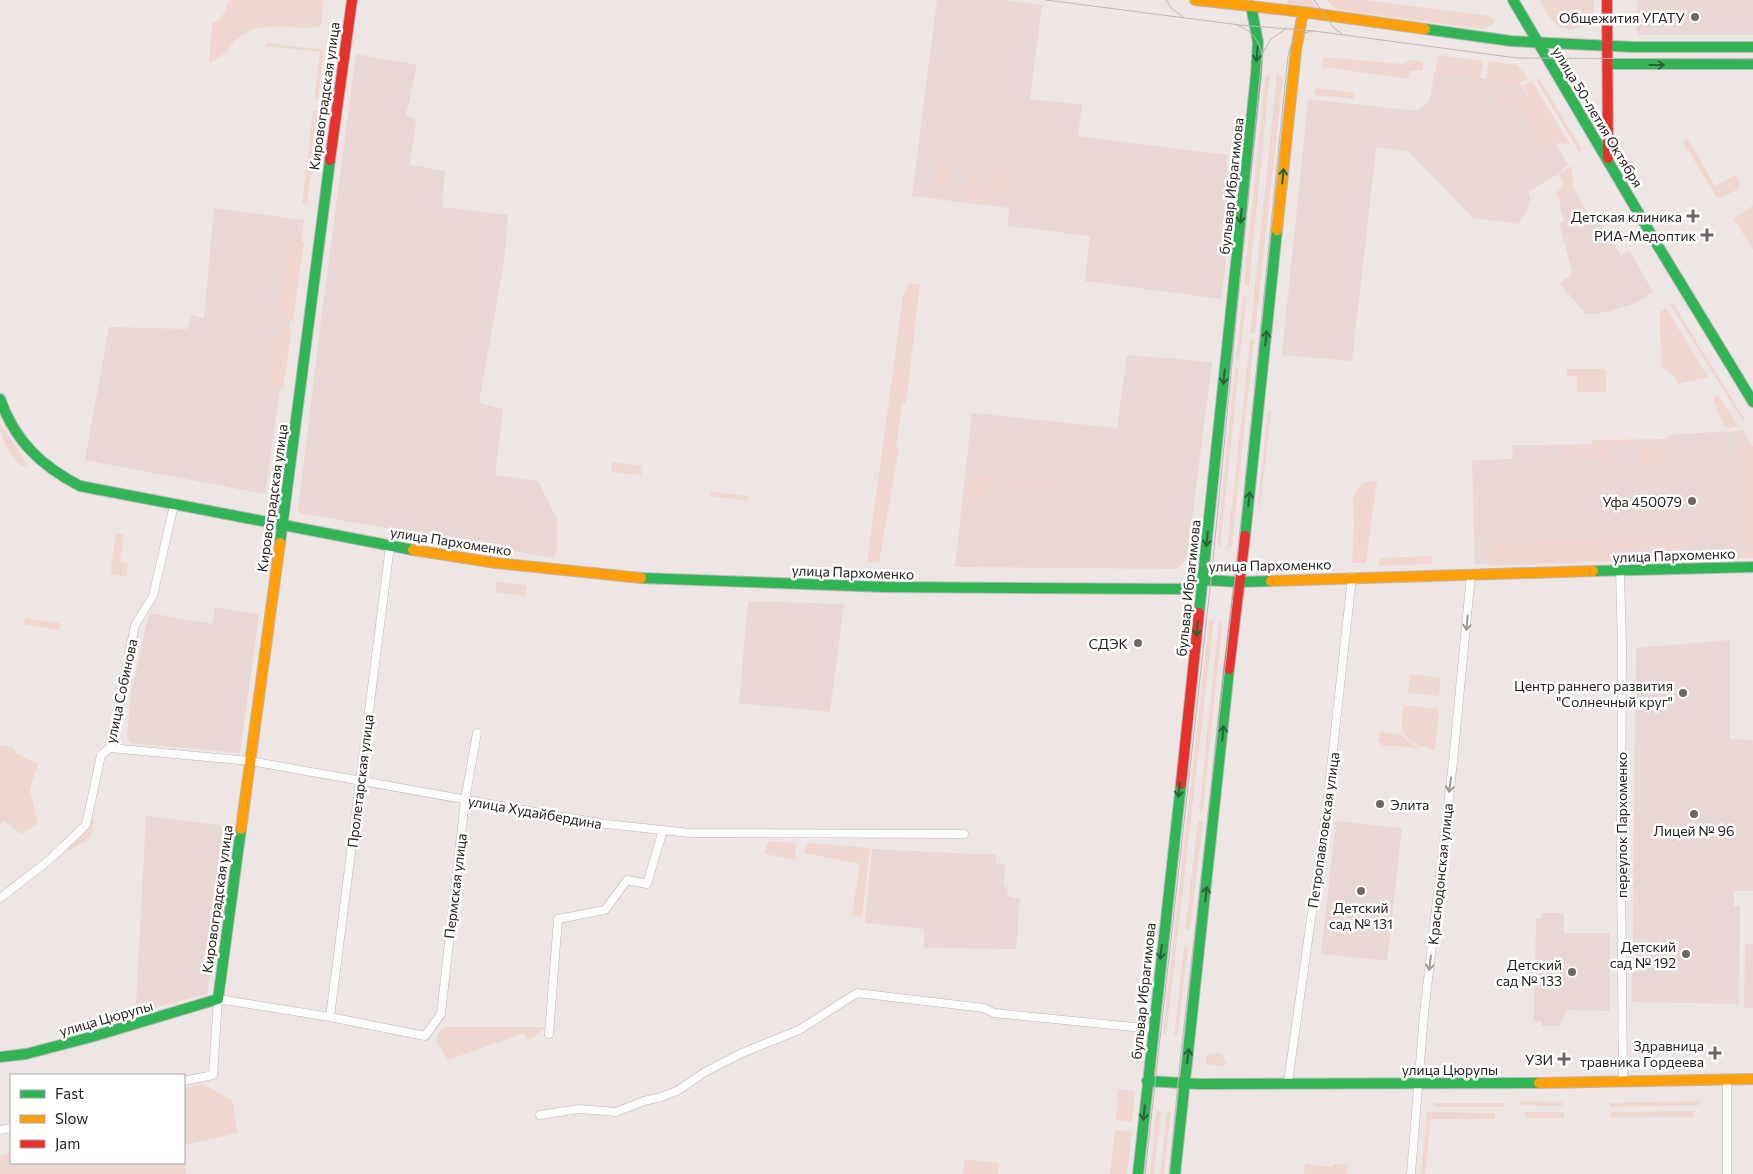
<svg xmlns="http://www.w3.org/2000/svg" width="1753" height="1174" font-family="Commissioner,sans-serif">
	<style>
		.built { fill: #e8d7d4 }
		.green { fill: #f0d6d1 }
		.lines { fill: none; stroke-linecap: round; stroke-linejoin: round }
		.street-casing { stroke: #bcb7b5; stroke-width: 9 }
		.fast-casing { stroke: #bcb7b5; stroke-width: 12 }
		.slow-casing { stroke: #bcb7b5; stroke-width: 12 }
		.jam-casing { stroke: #bcb7b5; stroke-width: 12 }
		.street { stroke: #fcfbfb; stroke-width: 8 }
		.fast { stroke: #30b455; stroke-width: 10 }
		.slow { stroke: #ff9f0a; stroke-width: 10 }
		.jam { stroke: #e5322d; stroke-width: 10 }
		.tram { stroke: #bbb8b8; stroke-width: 1 }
		.oneway { stroke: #2b6338 }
		.oneway2 { stroke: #9c9998 }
		.poi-dot { fill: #6d6665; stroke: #fff; stroke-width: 2 }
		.labels { text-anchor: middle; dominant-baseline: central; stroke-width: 5; stroke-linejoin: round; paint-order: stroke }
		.poi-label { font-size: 14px; fill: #272120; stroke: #fff; text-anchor: end }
		.street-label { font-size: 14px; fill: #272120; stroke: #fff }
	</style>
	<rect width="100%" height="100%" fill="#eee6e4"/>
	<!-- built -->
	<path class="built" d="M937 0H1003L1042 5 1030 99 1082 105 1078 136 1228 155 1226 169 1238 171 1221 299 1085 281 1090 236 1008 226 1009 208 912 196Z
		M1637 0H1753V35H1637Z
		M356 54 417 65 406 115 416 121 410 165 445 171 442 207 508 215 504 261 479 403 503 409 495 475 538 481 557 519V551L553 558 301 513 298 511 321 320Z
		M1434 72 1520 83 1568 165 1558 174 1528 192 1530 198 1527 211 1518 224 1473 218 1409 152 1379 147 1376 149 1352 361 1282 355 1308 99 1416 111 1430 101Z
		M1574 189 1591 219 1597 215 1621 256 1630 251 1653 292 1633 304 1601 313 1586 314 1559 283 1571 275 1572 271 1559 223 1564 221 1559 204 1566 192Z
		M214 208 304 220 265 494 85 460 109 327 188 329 192 315 204 318Z
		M1127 355 1212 362 1187 558 1177 569 955 567 972 413 1117 428Z
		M1739 431 1744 558 1475 564 1472 460 1513 459 1512 445 1662 444 1666 437 1676 434Z
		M748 601 844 604 830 712 739 703Z
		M215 607 259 614 240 753 130 743 127 735 132 688 149 613 212 624Z
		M1730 640V739L1753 740V891H1734V906H1740L1739 1004 1632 1002 1636 648Z
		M146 816 221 825 228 856 207 994 142 1011 136 1006Z
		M1336 821 1402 828 1387 961 1321 954Z
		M872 849 996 855V863L1005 865 1004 886 1008 888 1007 896 1020 899 1016 949 924 948V929L865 923Z
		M1541 913H1564V933H1610V1011L1567 1010 1559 1026H1542V1021H1534L1536 918H1541Z
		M1745 944H1753V1008H1744Z"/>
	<!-- green -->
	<path class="green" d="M229 0H323L321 26 312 28C295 28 260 23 245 33 232 41 225 58 209 63L212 23C223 20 225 10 229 0Z
		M1287 0H1311L1317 8 1287 4Z
		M1326 0H1365L1490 16 1495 20 1492 25 1484 29 1337 10Z
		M1539 0H1594C1594 5 1594 11 1593 16 1586 31 1566 32 1555 23 1548 17 1544 8 1539 0Z
		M267 43 324 50 318 100 314 99 320 52 266 46Z
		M329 53 333 54 327 101H323Z
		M1438 55 1483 61 1480 79 1435 73Z
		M1323 57 1403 64 1412 59 1423 62V70L1410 71 1408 79 1322 67Z
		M1489 61 1517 65 1528 79 1516 85 1486 80Z
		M1277 73 1283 79 1255 333H1250Z
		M1270 74 1249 285 1244 284 1265 78Z
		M1539 78 1582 150 1579 152 1536 80Z
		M1532 81 1570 144 1533 142V131L1529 121 1516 107 1498 103 1499 93 1529 97 1523 86Z
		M1317 88 1353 92 1354 99 1314 95 1315 89Z
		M313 111H319L307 204 302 203Z
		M1688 139 1715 186 1735 175 1739 183 1738 189 1722 198H1717L1683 142Z
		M940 160 945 162 952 177 940 189 934 187Z
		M986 164 1004 168 1007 171 1004 200 1000 202Z
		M1571 166 1574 189 1566 192 1561 201 1555 194 1564 185 1558 174Z
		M973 173 976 175V180H984L989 188 985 190 971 186 968 180Z
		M967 187 986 193 989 191 994 203 966 201 961 189Z
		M1753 205V250L1734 219Z
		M288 240 304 242 293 321 284 320 285 311 279 310Z
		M909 283 920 284 906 403H902L896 447 899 448 879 563 867 562 903 296Z
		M1243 295 1247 296 1239 360 1236 359Z
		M1672 302 1745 420 1743 421 1670 304Z
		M1666 308 1708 377 1678 384 1674 377 1661 367 1660 312Z
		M281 328 292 329 283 389 267 386 274 339 280 340Z
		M1250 340H1254L1232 545 1227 549Z
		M1235 368H1239L1220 548 1217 543Z
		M1566 369H1604L1606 372V392H1577V376H1567Z
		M1718 395 1738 425C1733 428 1729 429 1724 426L1713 398Z
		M1271 410 1260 508 1258 501 1268 412Z
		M0 423 25 461 26 465 24 467C11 460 0 438 0 423Z
		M1743 430 1753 447V558H1744L1739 431Z
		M1665 439 1662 444 1659 445 1660 455 1666 456V465L1638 466 1637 455 1642 454V445H1591L1592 440Z
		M1610 446 1611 459H1622V464H1610V458L1581 459V452H1573V462H1564L1563 447Z
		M612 462 642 466 641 475 611 472Z
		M977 476 1059 482V487L988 482 986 499 968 497 965 494C966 484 966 480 977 476Z
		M1377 480 1366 563H1352L1354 526 1353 497 1361 484 1370 481Z
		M711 492 748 496 747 501 711 496Z
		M116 533 124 534 120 561 128 563 126 577 110 574Z
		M1673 535 1694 537V544L1687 555 1670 559 1489 566 1488 555 1493 546 1505 542Z
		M1432 556V564L1379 566V558Z
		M497 582 527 585 525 596 495 592Z
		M25 618 60 623 59 630 24 624Z
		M1214 619 1166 1035 1163 1033 1209 622Z
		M1219 619 1222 627 1203 812 1199 811Z
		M1410 674 1441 678 1439 696 1408 693Z
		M1404 705 1439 709 1435 750C1422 748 1402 741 1402 726 1401 719 1403 712 1404 705Z
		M1380 732 1400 734 1419 749 1388 745 1384 747 1377 740 1379 739Z
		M0 745 13 747 16 753 38 764 30 790 38 824 21 834 4 821 0 823Z
		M90 819 95 821 89 838 70 851 67 845Z
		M1198 821H1203L1190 930H1185Z
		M771 841 794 843 796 846 795 860 764 854 767 844Z
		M810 843 870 848 862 917 852 915 860 864 804 853 806 845Z
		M1184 947H1188L1178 1033 1174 1037Z
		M445 1027H546L535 1036 527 1040 524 1033 448 1060 437 1042V1034Z
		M1219 1053 1226 1060 1225 1066 1206 1065V1057L1210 1054Z
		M203 1084 232 1100 238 1133 185 1145 186 1174H0V1156L11 1153V1163H184V1088Z
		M1118 1089 1135 1091 1132 1122 1116 1120Z
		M1520 1101 1562 1102V1106L1520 1105Z
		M1700 1101V1105L1610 1107V1103Z
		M1435 1103H1505V1107H1435Z
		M1156 1111H1161L1154 1174H1150Z
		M1167 1111 1171 1112 1164 1174H1160Z
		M1693 1111V1117L1610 1118V1112Z
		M1427 1112 1495 1113V1119H1431L1425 1174H1421Z
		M1526 1112H1564V1118H1526Z
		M1115 1130 1132 1132 1127 1174H1110Z
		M965 1159 999 1163 998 1174H963Z
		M1305 1164 1333 1167V1164L1348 1165 1347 1174H1304Z"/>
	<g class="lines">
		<!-- street casing -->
		<g class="street-casing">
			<path id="street" d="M1620 571 1622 647 1621 870 1623 1080
				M110 748 250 761 546 814 606 824 690 833 964 834
				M0 898 48 861 86 825 101 755 110 748 135 625 153 596 174 505
				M330 1017 390 546
				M549 1034 558 919 605 910 627 880 647 884 663 830
				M1727 1079V1174
				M184 1081 213 1075 218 999 330 1017 425 1036 441 1014 465 800 477 733
				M1288 1082 1326 813 1352 577
				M540 1115 579 1109 616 1112 644 1101 661 1097 677 1091 705 1072 742 1053 799 1030 857 993 984 1008 994 1013 1153 1029
				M0 1130 11 1128
				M1411 1174 1424 1014 1453 762 1471 574"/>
		</g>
		<!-- fast casing -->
		<g class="fast-casing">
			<path id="fast" d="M1513 0 1658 246 1753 402
				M1425 29 1511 41 1633 47H1753
				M1608 64H1753
				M0 399C15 441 41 466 80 486L413 550
				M1245 536 1277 230
				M280 543 330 160
				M1593 571 1753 567
				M641 578 885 587 1181 589 1203 580 1240 582 1271 581
				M1199 613 1256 75 1258 42 1251 6
				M0 1057 26 1054 91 1037 218 999 241 829
				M1147 1081 1198 1084 1539 1083
				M1138 1174 1181 784
				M1175 1174 1229 669"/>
		</g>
		<!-- slow casing -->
		<g class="slow-casing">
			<path id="slow" d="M1195 0 1303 12 1425 29
				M1277 230 1296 50 1303 12
				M413 550 496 563 641 578
				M1271 581 1593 571
				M241 829 280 543
				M1539 1083 1753 1079"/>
		</g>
		<!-- jam casing -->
		<g class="jam-casing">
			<path id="jam" d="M1607 0 1608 158
				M330 160 352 0
				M1229 669 1245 536
				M1181 784 1199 613"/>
		</g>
		<!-- street -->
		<use href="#street" class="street"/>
		<!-- fast -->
		<use href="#fast" class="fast"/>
		<!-- slow -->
		<use href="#slow" class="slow"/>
		<!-- jam -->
		<use href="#jam" class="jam"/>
		<!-- tram -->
		<path class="tram" d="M1046 0 1240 25 1314 31 1517 58 1753 59
			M1166 0 1172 9 1183 17
			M1314 0 1334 28 1342 34
			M1262 54 1271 39 1287 28
			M1145 1174 1212 570 1262 54C1259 40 1251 30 1237 25
			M1169 1174 1181 1053 1237 562 1288 56C1290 41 1300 32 1314 31"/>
	</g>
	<!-- one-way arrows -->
	<defs><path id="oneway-shaft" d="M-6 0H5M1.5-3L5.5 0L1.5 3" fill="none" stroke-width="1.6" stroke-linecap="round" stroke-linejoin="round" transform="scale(1.25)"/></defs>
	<g class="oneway">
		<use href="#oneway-shaft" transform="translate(1257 54) rotate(94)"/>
		<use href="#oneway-shaft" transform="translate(1657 65)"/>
		<use href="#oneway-shaft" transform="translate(1283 176) rotate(-84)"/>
		<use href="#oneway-shaft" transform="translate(1241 216) rotate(96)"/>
		<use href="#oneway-shaft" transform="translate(1266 338) rotate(-84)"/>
		<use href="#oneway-shaft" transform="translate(1224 377) rotate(96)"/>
		<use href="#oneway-shaft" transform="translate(1249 499) rotate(-84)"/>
		<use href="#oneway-shaft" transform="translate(1207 539) rotate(96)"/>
		<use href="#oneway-shaft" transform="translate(1197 629) rotate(96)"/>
		<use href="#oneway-shaft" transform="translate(1223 733) rotate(-84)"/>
		<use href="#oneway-shaft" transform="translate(1179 790) rotate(96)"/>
		<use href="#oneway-shaft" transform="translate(1206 894) rotate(-84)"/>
		<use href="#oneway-shaft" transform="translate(1161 952) rotate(96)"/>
		<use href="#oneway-shaft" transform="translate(1188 1056) rotate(-83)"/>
		<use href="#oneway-shaft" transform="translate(1144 1113) rotate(96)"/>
	</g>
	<g class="oneway2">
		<use href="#oneway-shaft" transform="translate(1467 623) rotate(95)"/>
		<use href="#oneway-shaft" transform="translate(1450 785) rotate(98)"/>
		<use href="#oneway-shaft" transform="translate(1430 963) rotate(97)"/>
	</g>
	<!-- markers -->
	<g class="poi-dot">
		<circle cx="1695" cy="17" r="5"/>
		<path d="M1690.5 208.5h5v5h5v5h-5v5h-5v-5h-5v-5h5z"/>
		<path d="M1704.5 227.5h5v5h5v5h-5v5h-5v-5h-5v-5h5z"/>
		<circle cx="1692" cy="501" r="5"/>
		<circle cx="1138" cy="643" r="5"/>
		<circle cx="1683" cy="693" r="5"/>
		<circle cx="1380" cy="804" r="5"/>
		<circle cx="1694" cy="814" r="5"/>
		<circle cx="1361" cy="891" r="5"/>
		<circle cx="1686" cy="954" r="5"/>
		<circle cx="1572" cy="972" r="5"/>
		<path d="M1712.5 1045.5h5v5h5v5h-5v5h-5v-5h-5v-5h5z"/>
		<path d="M1561.5 1051.5h5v5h5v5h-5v5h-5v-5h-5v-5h5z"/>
	</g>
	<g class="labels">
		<!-- poi labels -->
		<g class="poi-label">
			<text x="1685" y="17">Общежития УГАТУ</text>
			<text x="1682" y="216">Детская клиника</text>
			<text x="1696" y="235">РИА-Медоптик</text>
			<text x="1682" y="501">Уфа 450079</text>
			<text x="1128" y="643">СДЭК</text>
			<text x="1673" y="685">Центр раннего развития<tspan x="1673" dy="16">"Солнечный круг"</tspan></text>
			<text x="1390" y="804" text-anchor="start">Элита</text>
			<text x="1694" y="830" text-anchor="middle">Лицей № 96</text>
			<text x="1361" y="907" text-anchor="middle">Детский<tspan x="1361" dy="16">сад № 131</tspan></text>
			<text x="1676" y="946">Детский<tspan x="1676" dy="16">сад № 192</tspan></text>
			<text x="1562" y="964">Детский<tspan x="1562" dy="16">сад № 133</tspan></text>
			<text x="1704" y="1045">Здравница<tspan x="1704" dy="16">травника Гордеева</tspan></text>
			<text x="1553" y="1059">УЗИ</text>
		</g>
		<!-- street labels -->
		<g class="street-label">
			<text transform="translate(324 96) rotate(-82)">Кировоградская улица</text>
			<text transform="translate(1598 117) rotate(59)">улица 50-летия Октября</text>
			<text transform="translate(1231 186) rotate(-84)">бульвар Ибрагимова</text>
			<text transform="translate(272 498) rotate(-82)">Кировоградская улица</text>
			<text transform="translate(451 541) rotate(9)">улица Пархоменко</text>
			<text transform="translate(1674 555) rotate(-2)">улица Пархоменко</text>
			<text transform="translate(1270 565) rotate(-1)">улица Пархоменко</text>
			<text transform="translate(853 572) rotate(2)">улица Пархоменко</text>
			<text transform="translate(1188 588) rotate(-84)">бульвар Ибрагимова</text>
			<text transform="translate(121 691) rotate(-78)">улица Собинова</text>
			<text transform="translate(360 781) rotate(-83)">Пролетарская улица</text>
			<text transform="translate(535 812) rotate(10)">улица Худайбердина</text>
			<text transform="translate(1621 825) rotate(-90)">переулок Пархоменко</text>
			<text transform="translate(1323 830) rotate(-82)">Петропавловская улица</text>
			<text transform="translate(1440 874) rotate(-84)">Краснодонская улица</text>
			<text transform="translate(455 886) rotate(-83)">Пермская улица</text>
			<text transform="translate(217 899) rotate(-82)">Кировоградская улица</text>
			<text transform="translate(1143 991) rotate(-84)">бульвар Ибрагимова</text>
			<text transform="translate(106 1018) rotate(-16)">улица Цюрупы</text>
			<text x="1450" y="1069">улица Цюрупы</text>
		</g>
	</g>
	<!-- legend -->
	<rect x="10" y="1074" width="175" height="90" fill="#ffffff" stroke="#a9a6a6"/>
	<rect x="20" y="1090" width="25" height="8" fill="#30b455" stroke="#a9a6a6"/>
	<text x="55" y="1099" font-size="15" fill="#272120">Fast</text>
	<rect x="20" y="1115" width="25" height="8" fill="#ff9f0a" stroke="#a9a6a6"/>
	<text x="55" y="1124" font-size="15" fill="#272120">Slow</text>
	<rect x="20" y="1140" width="25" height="8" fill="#e5322d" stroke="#a9a6a6"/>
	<text x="55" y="1149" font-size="15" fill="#272120">Jam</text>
</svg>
